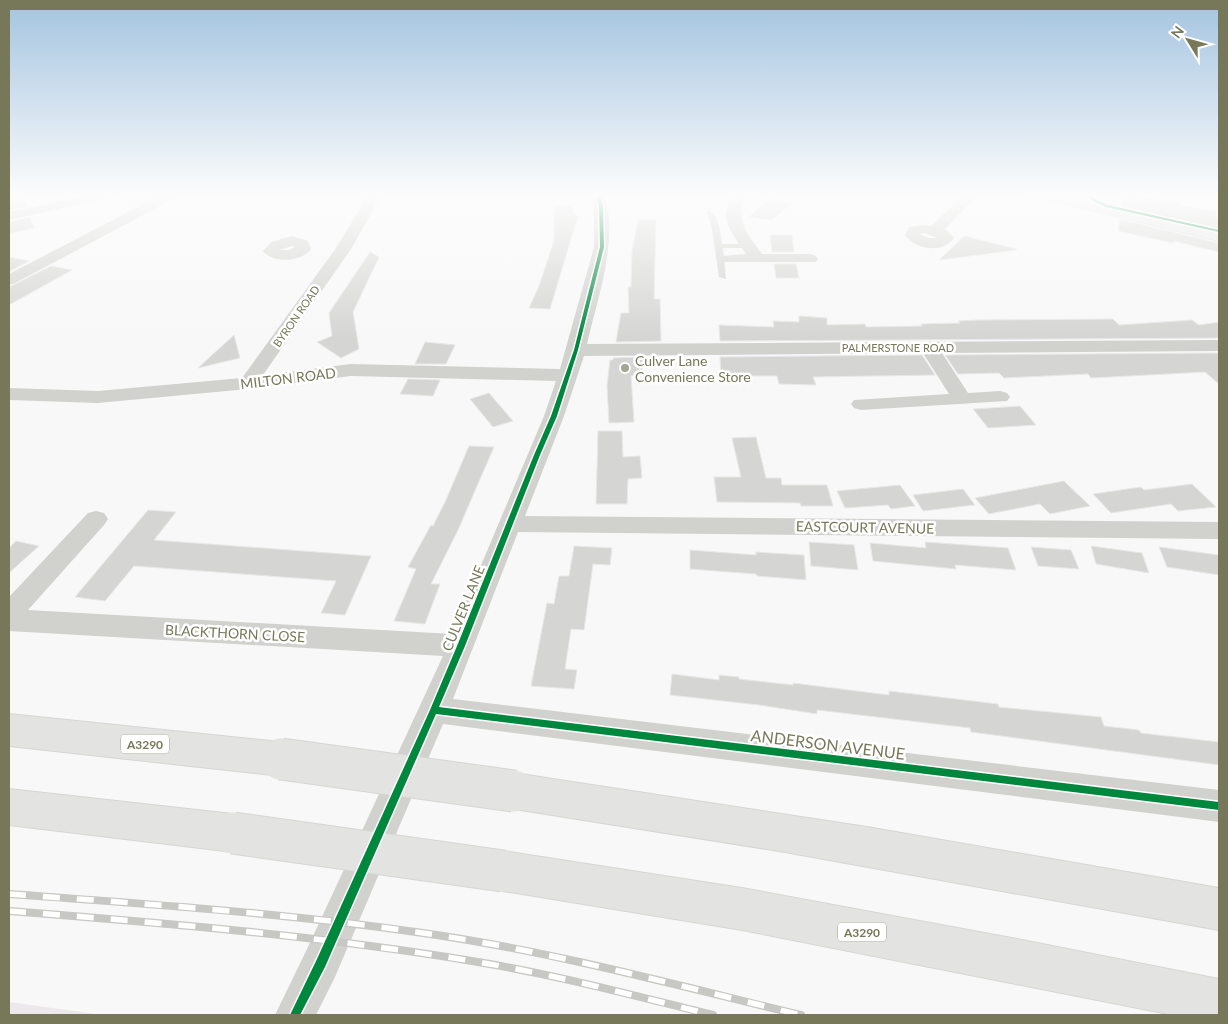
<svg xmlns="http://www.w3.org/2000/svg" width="1228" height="1024" font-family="Lato,sans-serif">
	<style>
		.green { fill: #ede8eb }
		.building { fill: #d5d5d3; stroke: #e8e8e8 }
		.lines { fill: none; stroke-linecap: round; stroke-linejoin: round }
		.secondary-casing { stroke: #d6d6d4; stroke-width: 2 }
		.primary-casing { stroke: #d6d6d4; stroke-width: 2 }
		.service { fill: #d1d1ce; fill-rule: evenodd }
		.minor { fill: #d1d1ce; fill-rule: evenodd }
		.secondary { fill: #e3e3e2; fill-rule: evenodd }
		.primary { fill: #e3e3e2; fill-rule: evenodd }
		.rail-casing { stroke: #c7c7c4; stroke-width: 8 }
		.rail { stroke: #fff; stroke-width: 5.5; stroke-dasharray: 17; stroke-linecap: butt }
		.primary-bridge-casing { stroke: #d6d6d4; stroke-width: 43; stroke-linecap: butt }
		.primary-bridge { stroke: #e3e3e2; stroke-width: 41 }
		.cycleway-casing { stroke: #fff; stroke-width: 3 }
		.cycleway { fill: #00873e; fill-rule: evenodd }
		.poi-dot { fill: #a4a591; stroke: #fff; stroke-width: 2 }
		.labels { text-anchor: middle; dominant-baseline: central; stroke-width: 5; stroke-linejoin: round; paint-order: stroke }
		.far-street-label { font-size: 11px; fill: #777859; stroke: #fff }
		.shield { fill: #fff; stroke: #a0a08b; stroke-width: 1 }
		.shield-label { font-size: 12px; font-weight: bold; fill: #777859 }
		.poi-label { font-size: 14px; fill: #777859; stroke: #fff; text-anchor: start }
		.street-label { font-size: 14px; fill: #777859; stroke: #fff }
		.near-street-label { font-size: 16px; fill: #777859; stroke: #fff }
	</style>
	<rect width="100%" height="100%" fill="#f8f8f8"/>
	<!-- green -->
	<path class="green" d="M120 194H163L133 209 114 195Z
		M9 1002 103 1015H9Z"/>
	<!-- building -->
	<path class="building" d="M1122 195 1181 203V206L1216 211 1219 229 1121 207Z
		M24 198 27 206 9 210V201Z
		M769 199 792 204 771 220 749 217Z
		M554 206H572L574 214 578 216 550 309 529 308 539 286 554 241Z
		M30 217 34 228 9 234V222Z
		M1120 219 1219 243V252L1174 241 1173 243 1118 231Z
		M638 220H656L654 299H660L661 341 616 342 621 313H629L628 287H631L632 251Z
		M770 235H792L794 252H772Z
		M964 236 1017 249 1016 250 939 260Z
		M370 252 379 257 353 312 359 349 341 358 317 342 332 336 329 313Z
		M9 257 29 261 9 272Z
		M774 264H796L799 278H776Z
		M51 266 72 270 9 305V287Z
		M799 316 827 318V325L865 324 866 327 922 326 921 324 960 323 958 321 979 320 1113 319 1119 325 1192 320 1199 325 1219 322V338L720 341 719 325 774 327 773 321 799 322Z
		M234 335 240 358 198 368Z
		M425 342 455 345 446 364H415Z
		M1219 353V384L1205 372 1091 378 1088 374 1004 378 999 373 958 374 945 355Z
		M922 355 935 375 813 377 816 385 779 384 777 376H721L720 357Z
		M644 357 641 376H631L634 422 609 423 607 386 610 360H613V358Z
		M408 379 440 380 433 396 400 394Z
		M489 393 513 421 493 427 470 399Z
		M1020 406 1036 425 988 428 973 409Z
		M598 431H622L623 457 640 456 642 478 628 479 627 504H596Z
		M756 437 766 478H781L782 485H827L833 506H801L800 503 717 502 714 477H741L732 438Z
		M469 446 494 447 458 530 431 584H440L425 624 394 621 416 569 408 567 431 525 433 526 446 500Z
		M1064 481 1090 506 1050 514 1040 504 989 514 975 498Z
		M1192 484 1216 507 1178 511 1171 504 1111 513 1093 494 1141 487 1144 490Z
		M900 485 915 506 891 509 888 505 845 508 837 491Z
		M963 489 975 505 923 511 913 495Z
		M148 510 176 512 154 540 371 556 345 615 321 613 336 581 134 566 105 601 75 597Z
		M16 541 39 546 9 573V548Z
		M809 542 854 545 858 570 811 566Z
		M925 542 1008 548 1016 570 955 565 956 569 873 561 870 543 926 548Z
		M574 546 612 548 610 565 593 564 584 630 571 629 565 669 577 670 574 689 531 686 547 603 554 604 559 576H569Z
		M1091 546 1142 553 1149 573 1096 564Z
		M1031 547 1071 550 1079 569 1038 566Z
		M1159 547 1219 555V575L1167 567Z
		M690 550 756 555V552L804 555 806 580 757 576 756 574 690 569Z
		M672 674 719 680V675L739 677V679L793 685V683L889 695V691L998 704 999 707 1101 717 1104 726 1139 730 1141 733 1219 742V765L971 732 970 728 817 710V714L759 705 670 695Z"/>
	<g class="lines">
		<!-- secondary casing -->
		<g class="secondary-casing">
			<path id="secondary" d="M1021 194H1060L1084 200 1219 231V241L1062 203 1023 197Z"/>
		</g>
		<!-- primary casing -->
		<g class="primary-casing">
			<path id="primary" d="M9 714 281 742 294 747 299 759 294 771 281 776 9 746Z
				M514 773 867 827 1219 888V930L779 851 514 809 501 804 495 791 501 778Z
				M9 789 233 814 247 819 253 833 247 847 233 852 9 825Z
				M503 851 742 888 1017 939 1219 979V1015H1173L742 930 503 891 489 885 483 871 489 857Z"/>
		</g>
		<!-- service -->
		<path class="service" d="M707 211 714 213 720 229 722 244H750L754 246 750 248H723L726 279 719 277 712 229Z"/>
		<!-- minor -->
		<path class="minor" d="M92 194H115L108 198 9 220V212Z
			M163 194H179L177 197 15 283 9 285V274Z
			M369 194H382L351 249 263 375 351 364 560 369 594 247V206L592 194H605C618 244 598 296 587 344L1219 340V351L942 353 968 393 1000 391 1007 393 1010 397 1007 401 861 410 854 408 851 404 854 400 949 394 923 353 584 356 564 416 525 516 1219 522V539L518 532 453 699 1219 790V822L443 724 335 977 316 1015H275L307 949 443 656 9 631V597L88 513 96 511 104 513 108 519 104 525 28 610 452 634 544 416 556 381 351 376 248 389 98 403 9 400V388L98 391 242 378 336 248Z
			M732 194H772L765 198H744C736 224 748 234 762 254H810L816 256 818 259 816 262H723L721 259 723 256 746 254C739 243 726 228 726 214 726 207 730 200 732 194Z
			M965 194H979L945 229 954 238C943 254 915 250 905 235L909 227 924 225 931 226ZM924 233 938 238H928L920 234Z
			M292 236 308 241 311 249C302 262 273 264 263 251L271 242ZM292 246 295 247 289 250H280Z"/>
		<!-- secondary -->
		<use href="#secondary" class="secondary"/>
		<!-- primary -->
		<use href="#primary" class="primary"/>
		<!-- rail casing -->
		<g class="rail-casing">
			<path id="rail" d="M9 894C147 904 286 913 423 933 550 951 676 985 801 1015
				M9 911C166 923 322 936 478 962 557 975 635 996 713 1015"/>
		</g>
		<!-- rail -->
		<use href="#rail" class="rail"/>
		<!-- primary-bridge casing -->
		<g class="primary-bridge-casing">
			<path id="primary-bridge" d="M281 759 514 791
				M233 833 503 871"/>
		</g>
		<!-- primary-bridge -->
		<use href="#primary-bridge" class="primary-bridge"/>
		<!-- cycleway casing -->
		<g class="cycleway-casing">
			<path id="cycleway" d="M596 194H600L603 206 604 247 578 350 557 416 540 455 465 646 439 707 1219 802V810L436 714 325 967 300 1015H290L317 959 430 710 457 646 534 455 551 416 574 350 600 247 599 206Z
				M1085 194H1089L1095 199 1108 205 1219 230V232L1106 207 1093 201Z"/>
		</g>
		<!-- cycleway -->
		<use href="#cycleway" class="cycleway"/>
	</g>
	<!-- sky -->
	<linearGradient id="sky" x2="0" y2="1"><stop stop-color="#a4c4e0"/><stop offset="0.58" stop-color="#fcfcfc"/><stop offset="1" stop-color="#fcfcfc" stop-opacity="0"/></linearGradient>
	<rect width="1228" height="337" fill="url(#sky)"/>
	<!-- markers -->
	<circle class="poi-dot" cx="625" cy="368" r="5"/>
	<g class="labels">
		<!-- far-street labels -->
		<g class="far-street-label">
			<text transform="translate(296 316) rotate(-55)">BYRON ROAD</text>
			<text x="898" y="347">PALMERSTONE ROAD</text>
		</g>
		<!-- shield labels -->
		<g class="shield">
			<rect x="121" y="734.5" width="48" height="19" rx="4"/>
			<rect x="838" y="922.5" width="48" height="19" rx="4"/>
		</g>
		<g class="shield-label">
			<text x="145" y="744">A3290</text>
			<text x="862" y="932">A3290</text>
		</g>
		<!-- poi labels -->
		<g class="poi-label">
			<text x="635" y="360">Culver Lane<tspan x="635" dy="16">Convenience Store</tspan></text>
		</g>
		<!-- street labels -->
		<g class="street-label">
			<text transform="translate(288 378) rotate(-7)">MILTON ROAD</text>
			<text transform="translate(865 527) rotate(1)">EASTCOURT AVENUE</text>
			<text transform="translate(463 608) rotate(-68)">CULVER LANE</text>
			<text transform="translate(235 633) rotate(3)">BLACKTHORN CLOSE</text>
		</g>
		<!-- near-street labels -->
		<g class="near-street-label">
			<text transform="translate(828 744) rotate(7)">ANDERSON AVENUE</text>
		</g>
	</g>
	<!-- border -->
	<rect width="1228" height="1024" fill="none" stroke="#777859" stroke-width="20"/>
	<!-- north arrow -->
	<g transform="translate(1188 40) rotate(307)" stroke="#ffffff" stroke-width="4" paint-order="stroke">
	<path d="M0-4L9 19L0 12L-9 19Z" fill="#777859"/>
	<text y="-8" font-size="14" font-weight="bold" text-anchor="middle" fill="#777859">N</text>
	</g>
</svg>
